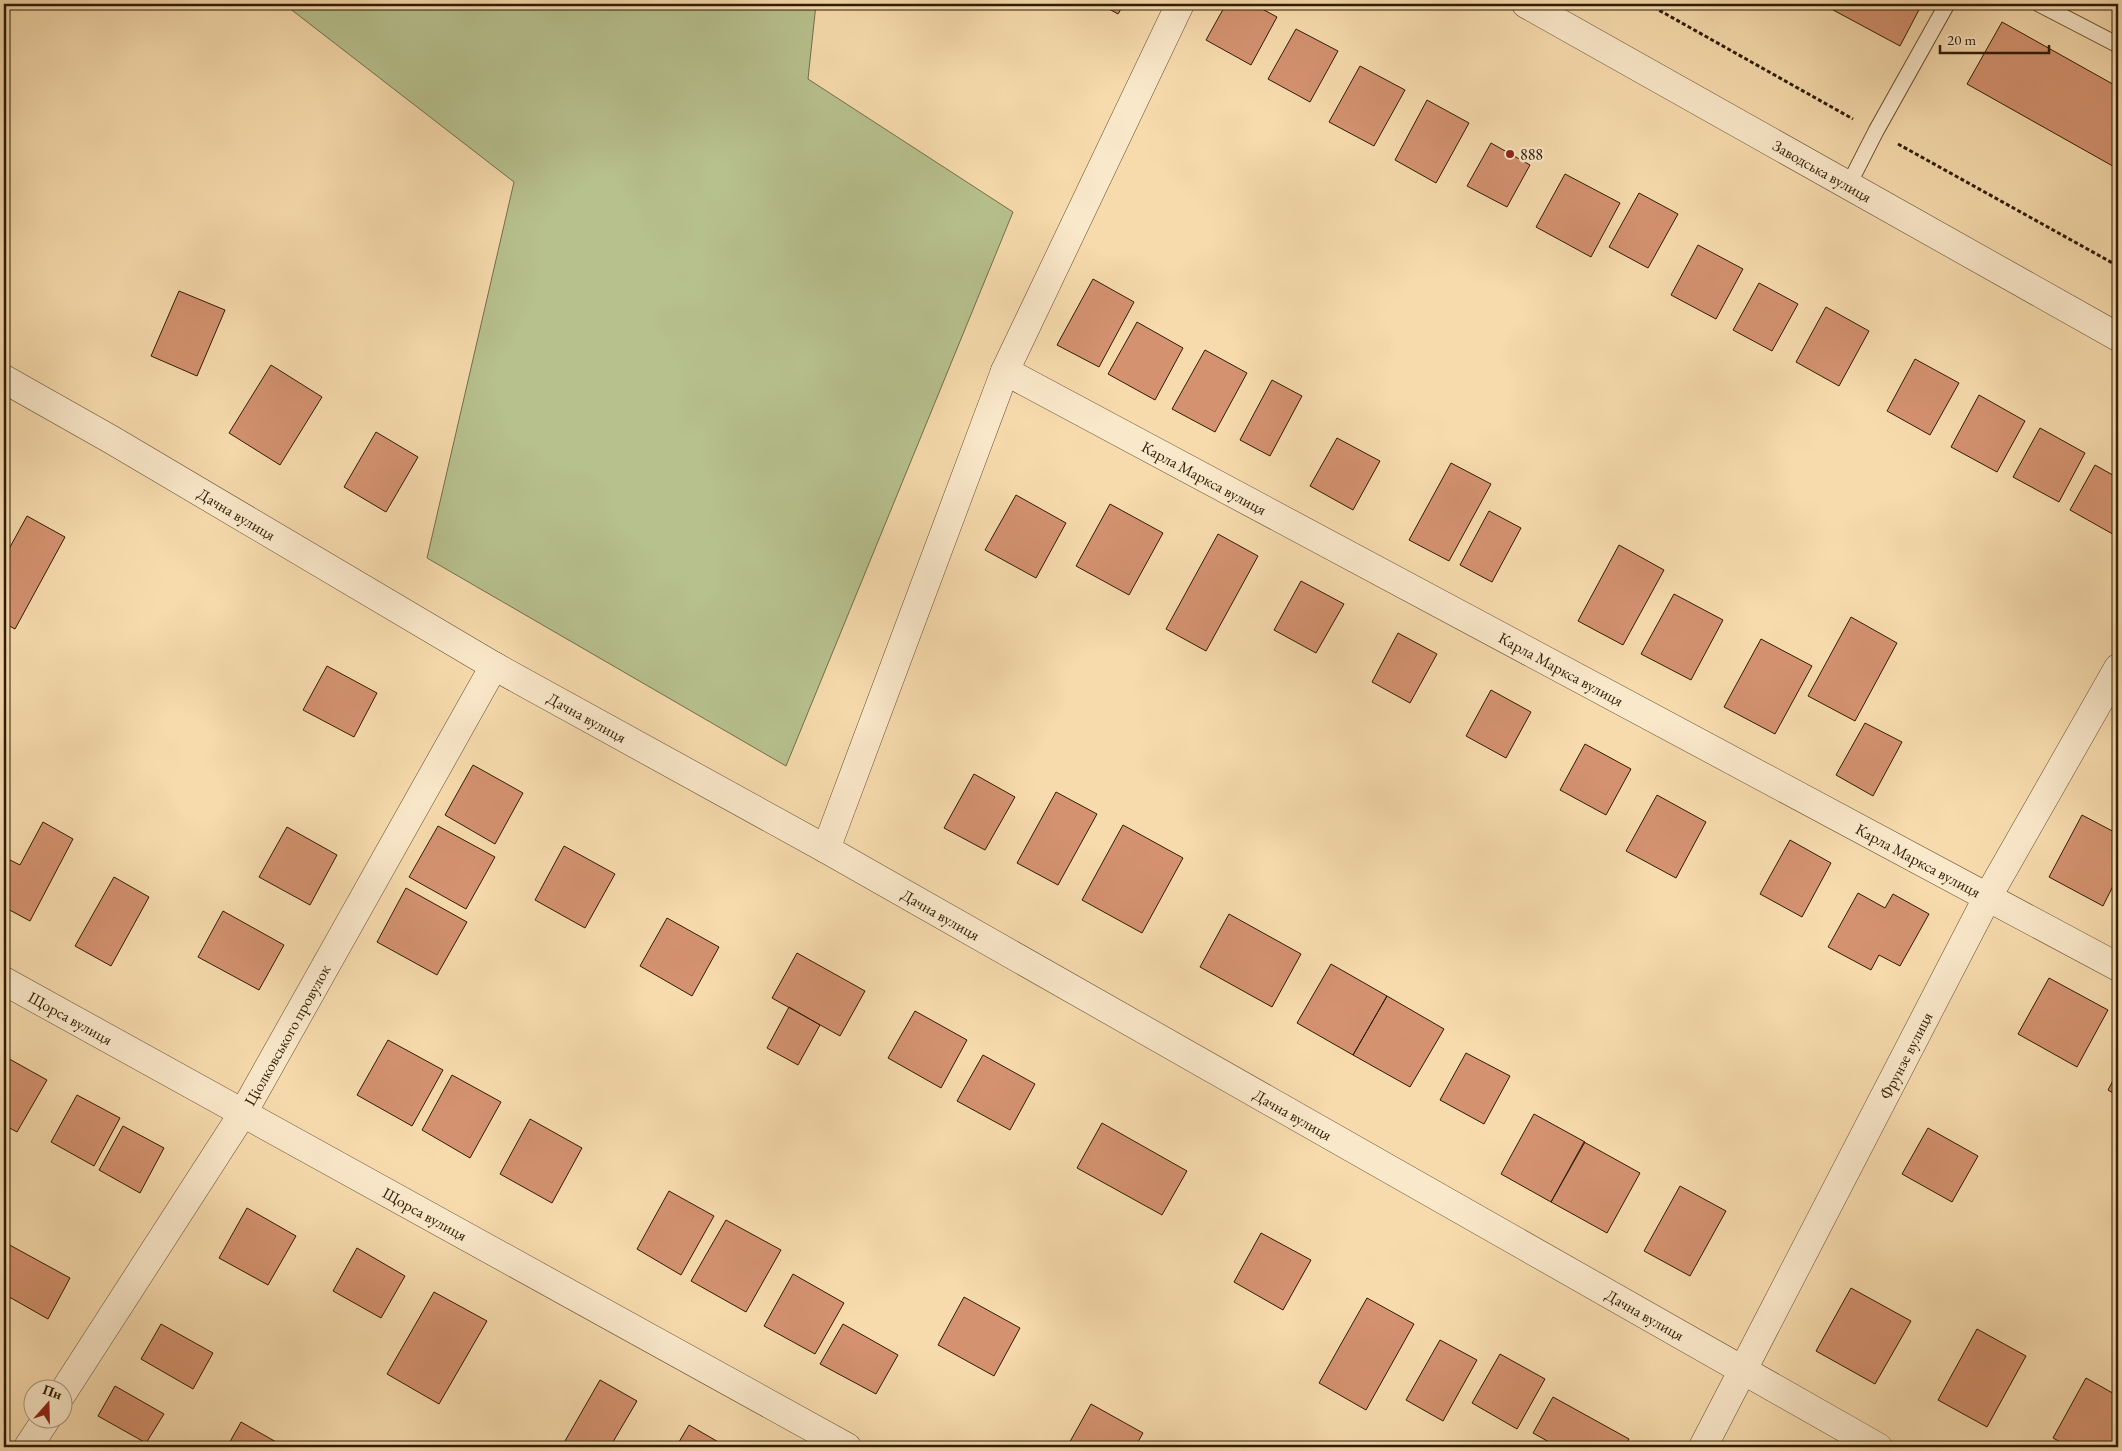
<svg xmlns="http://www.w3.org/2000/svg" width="2122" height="1451" viewBox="0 0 2122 1451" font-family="'EB Garamond',serif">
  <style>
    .green { fill: #b7c18e; stroke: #736e48 }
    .building { fill: #d49270; stroke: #2f1c02 }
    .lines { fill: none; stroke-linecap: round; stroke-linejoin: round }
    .service-casing { stroke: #614c2d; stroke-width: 17 }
    .minor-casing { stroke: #614c2d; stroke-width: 29 }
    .tertiary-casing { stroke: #614c2d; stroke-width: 29 }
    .path { stroke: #2f1c02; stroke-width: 3; stroke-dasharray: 4 2.5; stroke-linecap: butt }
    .service { stroke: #fae8ca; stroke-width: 15 }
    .minor { stroke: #fae8ca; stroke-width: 28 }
    .tertiary { stroke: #fae8ca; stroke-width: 28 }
    .poi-dot { fill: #8f2418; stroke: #fae8ca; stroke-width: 2 }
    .labels { text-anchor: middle; stroke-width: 5; stroke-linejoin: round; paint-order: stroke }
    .poi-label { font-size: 16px; fill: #2f1c02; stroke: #fae8ca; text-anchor: start }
    .street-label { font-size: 16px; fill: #2f1c02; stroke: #fae8ca }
  </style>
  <rect width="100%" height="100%" fill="#f7dbad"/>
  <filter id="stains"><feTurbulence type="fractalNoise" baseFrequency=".004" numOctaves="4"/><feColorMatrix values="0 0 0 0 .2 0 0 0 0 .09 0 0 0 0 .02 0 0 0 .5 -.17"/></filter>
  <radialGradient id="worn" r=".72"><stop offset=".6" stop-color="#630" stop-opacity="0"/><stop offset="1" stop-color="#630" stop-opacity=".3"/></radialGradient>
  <path class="green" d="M284,4H816L808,79L1013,212L786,766L427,558L514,182Z"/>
  <path class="building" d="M1100,4H1124L1118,14Z
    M1226,4H1253L1277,17L1251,65L1206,40Z
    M1822,4H1922L1900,46Z
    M2002,22L2118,87V169L1967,84Z
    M1296,29L1338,51L1310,102L1268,79Z
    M1360,66L1405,90L1374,146L1329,122Z
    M1427,100L1469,123L1436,183L1395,160Z
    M1491,143L1530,165L1507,207L1467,186Z
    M1565,174L1620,203L1591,257L1536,227Z
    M1639,193L1678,214L1648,268L1609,247Z
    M1698,245L1743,269L1716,319L1671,295Z
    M1093,279L1134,302L1099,367L1057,345Z
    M1759,283L1798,304L1772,351L1733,330Z
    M179,291L225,310L197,376L151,356Z
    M1826,307L1869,331L1839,386L1796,362Z
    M1137,322L1183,348L1155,400L1108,374Z
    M1205,350L1247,373L1215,432L1172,409Z
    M1915,359L1959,383L1930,435L1887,411Z
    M271,365L322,397L280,465L229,433Z
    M1272,380L1302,396L1270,456L1240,440Z
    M1979,395L2025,421L1997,472L1951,447Z
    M2040,428L2085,453L2059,502L2013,477Z
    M376,432L418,457L386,512L344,487Z
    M1337,438L1380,461L1353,510L1310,486Z
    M1451,463L1491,484L1449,561L1409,540Z
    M2095,465L2118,478V537L2070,510Z
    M1016,495L1066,523L1036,578L985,550Z
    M1110,504L1163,533L1129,595L1076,566Z
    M1489,511L1521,528L1492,582L1460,565Z
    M27,516L65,537L15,629L4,623V558Z
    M1218,534L1258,556L1206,651L1166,629Z
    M1619,545L1664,570L1623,645L1578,621Z
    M1301,581L1344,604L1316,653L1274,630Z
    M1674,594L1723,620L1691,680L1641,654Z
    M1851,617L1897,643L1855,721L1808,696Z
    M1398,633L1437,654L1410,703L1372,682Z
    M1761,639L1812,666L1775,734L1724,707Z
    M327,666L377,693L354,737L303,710Z
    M1491,690L1531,712L1506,758L1466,736Z
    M1865,723L1902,742L1873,796L1836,775Z
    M1585,744L1631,769L1606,815L1560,790Z
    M473,765L523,793L495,844L445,815Z
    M974,774L1015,797L985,850L944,828Z
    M1056,792L1097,814L1058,885L1017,863Z
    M1657,795L1706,822L1676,878L1626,851Z
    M2082,815L2118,834V876L2103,906L2049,877Z
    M43,822L73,839L30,921L4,907V857L20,865Z
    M1123,825L1183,858L1142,933L1082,900Z
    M438,826L495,857L466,909L409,877Z
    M287,827L337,855L310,905L259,877Z
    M1790,840L1831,863L1802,917L1760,894Z
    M564,846L615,874L585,928L535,900Z
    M114,877L149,897L111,966L75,946Z
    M406,888L467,922L437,975L377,942Z
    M1858,893L1885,908L1893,894L1929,914L1900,966L1879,955L1871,970L1828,947Z
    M223,911L284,945L259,990L198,957Z
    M1229,914L1301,954L1272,1007L1200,967Z
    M667,918L719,947L692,996L640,966Z
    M797,953L865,991L840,1036L772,998Z
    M1331,964L1387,996L1353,1055L1297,1023Z
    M2049,978L2108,1010L2077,1067L2018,1034Z
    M1387,996L1444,1029L1410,1087L1353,1055Z
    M789,1007L820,1025L798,1065L767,1048Z
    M915,1011L967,1040L941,1088L888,1058Z
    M388,1040L443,1070L412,1126L357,1095Z
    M1466,1053L1510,1076L1484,1124L1440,1100Z
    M983,1055L1035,1084L1010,1130L957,1101Z
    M4,1056L47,1080L17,1132L4,1125Z
    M2118,1071V1096L2108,1090Z
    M452,1075L501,1102L470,1158L422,1130Z
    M77,1095L120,1118L94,1166L51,1142Z
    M1534,1114L1585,1142L1551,1202L1501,1174Z
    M530,1119L582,1148L552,1203L500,1174Z
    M1102,1123L1187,1171L1162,1215L1077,1168Z
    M123,1126L164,1148L140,1193L99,1170Z
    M1928,1128L1978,1156L1952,1202L1902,1174Z
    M1584,1142L1640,1173L1607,1233L1551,1202Z
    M1680,1186L1726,1211L1690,1276L1644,1251Z
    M669,1191L714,1216L681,1275L637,1249Z
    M247,1208L296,1236L268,1285L219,1258Z
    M726,1220L781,1250L746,1312L691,1281Z
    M1261,1233L1311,1260L1283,1310L1234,1282Z
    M6,1243L70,1278L48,1319L4,1294V1247Z
    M357,1248L405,1276L381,1318L333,1291Z
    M793,1274L844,1303L815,1354L764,1326Z
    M1851,1288L1911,1321L1875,1384L1816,1351Z
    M434,1292L487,1321L439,1404L387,1374Z
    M964,1297L1020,1328L994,1376L938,1345Z
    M1367,1298L1414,1324L1366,1410L1319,1383Z
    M161,1324L213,1353L193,1389L141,1359Z
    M843,1324L898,1355L876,1394L820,1364Z
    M1977,1329L2026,1356L1987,1427L1938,1400Z
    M1440,1340L1477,1360L1443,1421L1406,1400Z
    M1500,1354L1545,1379L1517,1429L1472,1403Z
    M2086,1378L2118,1396V1440L2114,1447H2070L2053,1438Z
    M600,1380L637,1401L610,1447H575L565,1441Z
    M115,1386L164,1414L146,1443L98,1416Z
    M1553,1397L1629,1439L1625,1447H1558L1533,1433Z
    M1091,1404L1143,1433L1135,1447H1067Z
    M241,1422L285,1447H227Z
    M689,1425L727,1447H676Z"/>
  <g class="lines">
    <defs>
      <path id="service" d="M2039,4L2118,45
        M1848,186L1876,131L1947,4"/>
      <g id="minor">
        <path id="s1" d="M1526,4L2118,337"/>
        <path id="s2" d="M1005,371L2118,967"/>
        <path id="s3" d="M4,379L112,440L494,666L826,849L1878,1447"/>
        <path d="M826,849L1005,371L1180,4"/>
        <path id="s4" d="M4,981L847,1447"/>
        <path id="s5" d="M62,1394L243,1113L494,666"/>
        <path d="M28,1447L47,1418"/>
      </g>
      <g id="tertiary">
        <path id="s6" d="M1703,1447L1987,898L2118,668"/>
      </g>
    </defs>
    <use href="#service" class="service-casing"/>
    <use href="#minor" class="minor-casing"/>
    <use href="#tertiary" class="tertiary-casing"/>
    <path class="path" d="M1648,4L1853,119
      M1898,144L2118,266"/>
    <use href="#service" class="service"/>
    <use href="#minor" class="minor"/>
    <use href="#tertiary" class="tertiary"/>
  </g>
  <circle class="poi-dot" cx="1510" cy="154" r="5"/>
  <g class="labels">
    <g class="poi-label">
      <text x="1520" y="160">888</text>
    </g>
    <g class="street-label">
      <text dy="6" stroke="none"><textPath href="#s1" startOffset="340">Заводська вулиця</textPath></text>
      <text dy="6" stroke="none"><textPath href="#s2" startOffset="226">Карла Маркса вулиця</textPath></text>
      <text dy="6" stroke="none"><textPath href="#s3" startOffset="269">Дачна вулиця</textPath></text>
      <text dy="6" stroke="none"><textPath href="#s2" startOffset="631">Карла Маркса вулиця</textPath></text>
      <text dy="6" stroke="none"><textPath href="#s3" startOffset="674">Дачна вулиця</textPath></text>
      <text dy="6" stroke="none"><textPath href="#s2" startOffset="1036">Карла Маркса вулиця</textPath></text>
      <text dy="6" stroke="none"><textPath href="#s3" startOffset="1079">Дачна вулиця</textPath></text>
      <text dy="6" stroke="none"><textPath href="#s4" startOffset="76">Щорса вулиця</textPath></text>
      <text dy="6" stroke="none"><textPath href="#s5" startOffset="424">Ціолковського провулок</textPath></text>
      <text dy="6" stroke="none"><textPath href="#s6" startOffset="441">Фрунзе вулиця</textPath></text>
      <text dy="6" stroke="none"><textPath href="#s3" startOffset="1484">Дачна вулиця</textPath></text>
      <text dy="6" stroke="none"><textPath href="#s4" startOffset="481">Щорса вулиця</textPath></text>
      <text dy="6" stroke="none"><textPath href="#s3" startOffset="1889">Дачна вулиця</textPath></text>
    </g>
  </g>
  <rect width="2122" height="1451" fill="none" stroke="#f7dbad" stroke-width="20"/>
  <rect x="5" y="5" width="2112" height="1441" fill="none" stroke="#2f1c02" stroke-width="2.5"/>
  <rect x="10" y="10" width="2102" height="1431" fill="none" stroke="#2f1c02"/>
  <g transform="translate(48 1404) rotate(20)"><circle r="24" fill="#fae8ca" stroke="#a9967a"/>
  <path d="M0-4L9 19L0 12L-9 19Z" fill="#8f2418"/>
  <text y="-8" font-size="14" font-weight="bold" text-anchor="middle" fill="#2f1c02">Пн</text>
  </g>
  <path d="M1940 45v8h109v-8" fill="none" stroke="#2f1c02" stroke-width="2.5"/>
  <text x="1947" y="45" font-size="15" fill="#2f1c02" stroke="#fae8ca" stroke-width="4" paint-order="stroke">20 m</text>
  <rect width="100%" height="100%" filter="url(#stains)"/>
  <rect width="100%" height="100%" fill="url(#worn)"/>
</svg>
